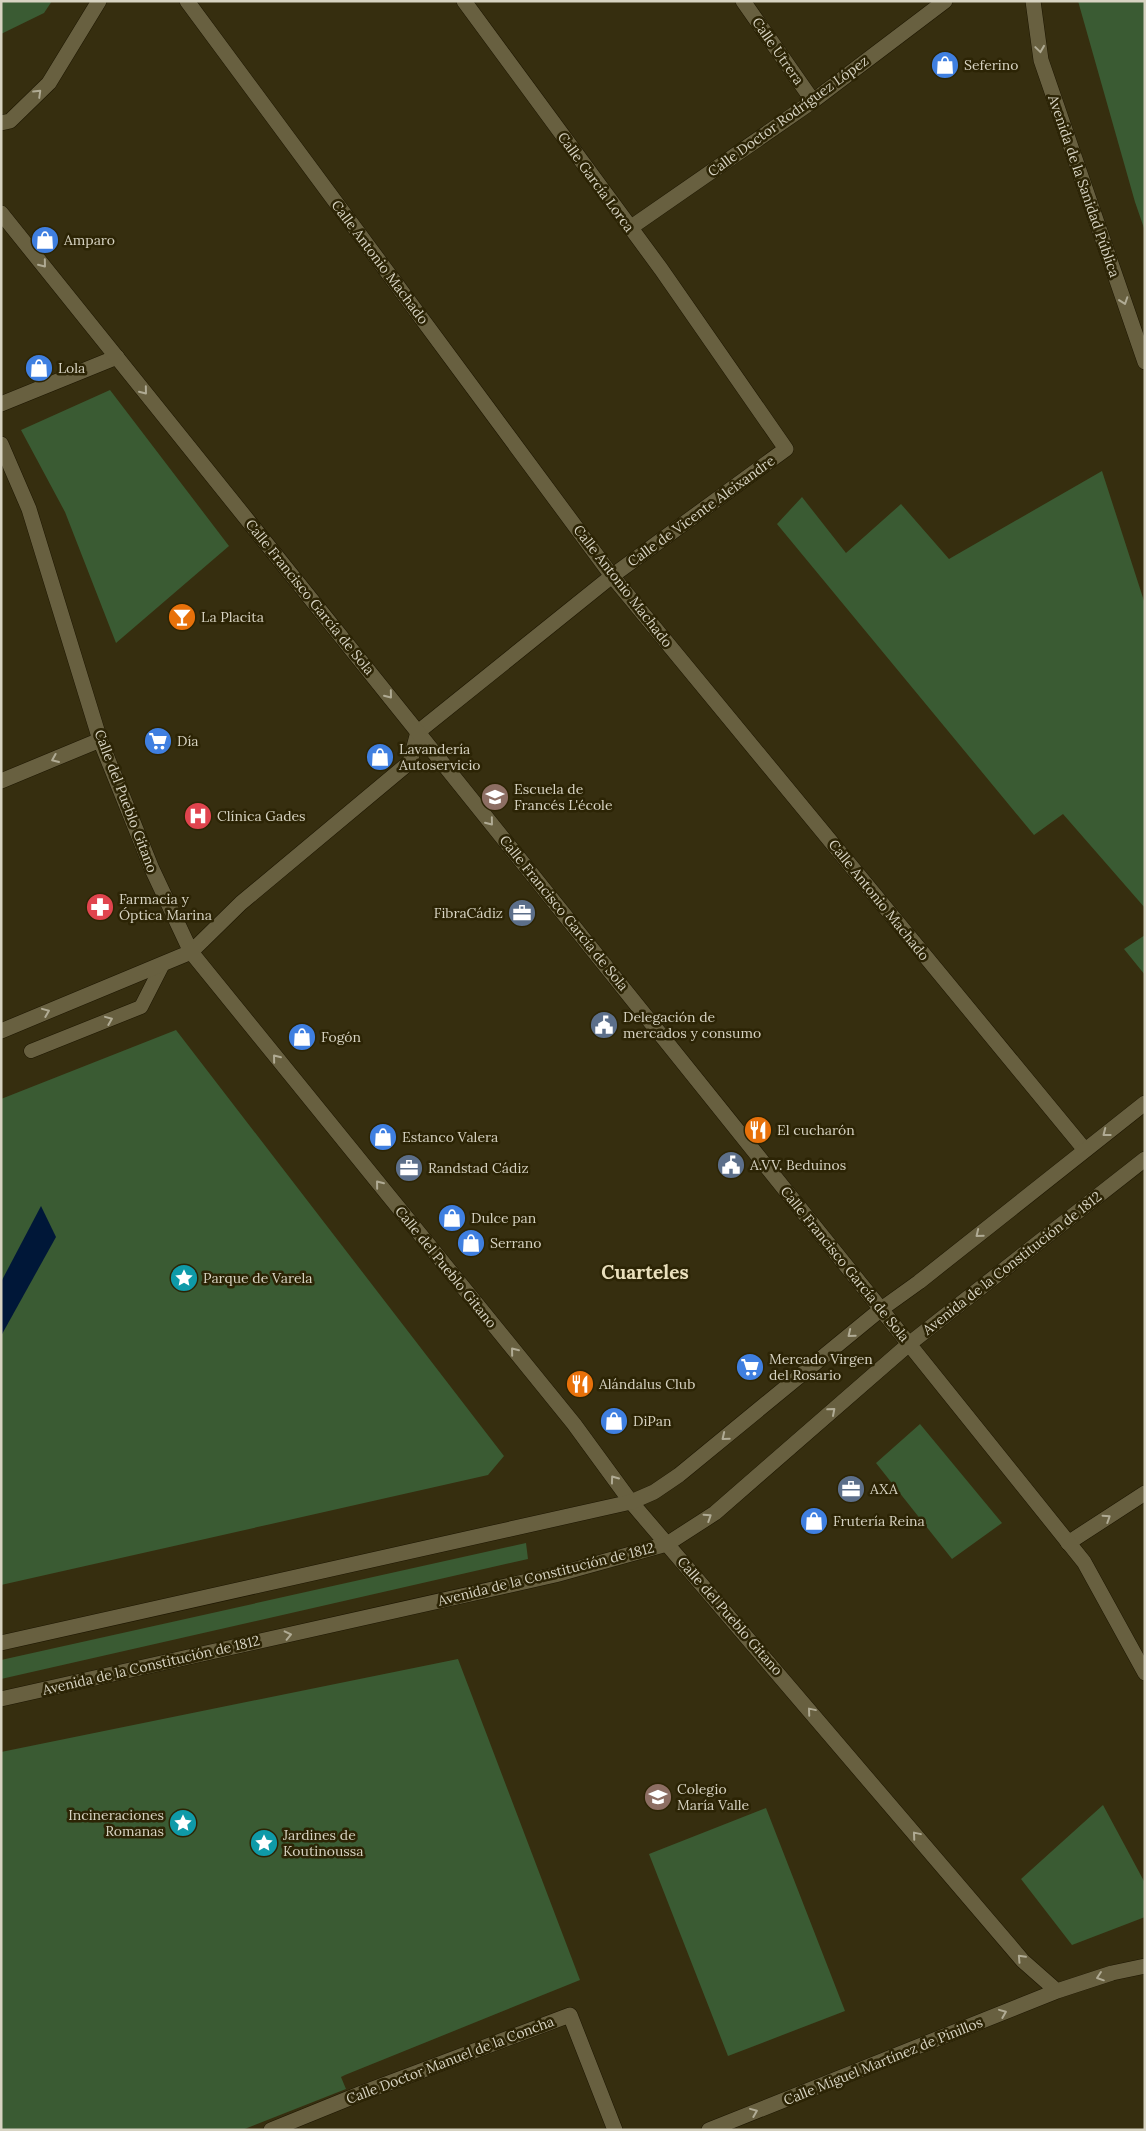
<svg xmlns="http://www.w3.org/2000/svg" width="1146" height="2131" viewBox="0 0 1146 2131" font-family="Lora,serif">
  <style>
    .green { fill: #3a5b33 }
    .water { fill: #001738 }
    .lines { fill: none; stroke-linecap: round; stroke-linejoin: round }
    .service-casing { stroke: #1d1600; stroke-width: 15 }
    .pedestrian-casing { stroke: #1d1600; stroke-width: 16 }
    .minor-casing { stroke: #1d1600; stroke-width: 16 }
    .tertiary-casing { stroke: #1d1600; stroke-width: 16 }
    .secondary-casing { stroke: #1d1600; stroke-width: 16 }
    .service { stroke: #686040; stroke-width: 14 }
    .pedestrian { stroke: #686040; stroke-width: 15 }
    .minor { stroke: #686040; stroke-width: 15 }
    .tertiary { stroke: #686040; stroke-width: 15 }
    .secondary { stroke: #686040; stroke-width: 15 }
    .oneway { stroke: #b0ab94 }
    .labels { text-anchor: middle; stroke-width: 5; stroke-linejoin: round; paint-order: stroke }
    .street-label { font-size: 14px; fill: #d7d3c2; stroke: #2c2405 }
    .poi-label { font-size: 14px; fill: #d7d3c2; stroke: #2c2405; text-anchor: start }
    .district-label { font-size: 19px; font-weight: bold; fill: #eae0bd; stroke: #2c2405 }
  </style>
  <rect width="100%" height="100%" fill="#362e0f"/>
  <path class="green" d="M1,1H52L44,13L1,34Z
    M1078,1H1145V231L1135,202Z
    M110,390L229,546L116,643L65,512L21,430Z
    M1102,471L1145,604V908L1063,814L1034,835L777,524L802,497L846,553L901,504L949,559Z
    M1145,935V975L1124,949Z
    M176,1030L504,1456L488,1475L1,1585V1099Z
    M920,1424L1002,1523L952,1559L876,1463Z
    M526,1543L528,1559L1,1679V1660Z
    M458,1659L580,1980L345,2075L341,2077L346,2089L242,2130H1V1752Z
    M1103,1805L1145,1883V1917L1072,1945L1021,1879Z
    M766,1808L845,2011L728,2056L649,1854Z"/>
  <path class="water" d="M41,1206L56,1237L1,1336V1282Z"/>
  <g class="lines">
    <defs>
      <path id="service" d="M31,1051L141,1007L163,964"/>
      <path id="pedestrian" d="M271,2130L362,2093L570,2015L615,2130"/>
      <path id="minor" d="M187,1L612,576L1085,1150
        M743,1L813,101
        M1,123L10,121L49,83L99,1
        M630,228L813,101L945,1
        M1,404L117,357
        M1,444L29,509L100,740L152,869L191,952L574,1424L631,1502L1023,1961L1057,1991
        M1,781L100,740
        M1,1031L191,952L241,903L410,762L418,732L612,576L786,449L661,269L464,1
        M1068,1543L1145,1493
        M709,2130L1057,1991L1112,1973L1145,1966"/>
      <path id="tertiary" d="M1,213L1084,1562L1145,1673
        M1,1643L631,1502L654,1492L679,1475L880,1310L919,1282L1145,1103
        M1,1699L555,1575L667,1544L715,1513L909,1344L1145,1159"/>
      <path id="secondary" d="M1033,1L1041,60L1145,362"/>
    </defs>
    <use href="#service" class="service-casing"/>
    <use href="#pedestrian" class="pedestrian-casing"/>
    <use href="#minor" class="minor-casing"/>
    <use href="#tertiary" class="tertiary-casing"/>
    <use href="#secondary" class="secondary-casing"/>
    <use href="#service" class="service"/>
    <use href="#pedestrian" class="pedestrian"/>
    <use href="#minor" class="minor"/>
    <use href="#tertiary" class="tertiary"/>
    <use href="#secondary" class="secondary"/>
  </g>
  <defs><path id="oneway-chevron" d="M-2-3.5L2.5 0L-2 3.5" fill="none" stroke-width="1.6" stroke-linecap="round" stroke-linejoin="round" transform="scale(1.25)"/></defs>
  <g class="oneway">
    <use href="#oneway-chevron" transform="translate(1040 49) rotate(82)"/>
    <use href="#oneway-chevron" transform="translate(38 93) rotate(-44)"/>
    <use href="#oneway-chevron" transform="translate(43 264) rotate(51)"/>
    <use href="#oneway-chevron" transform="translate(1124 301) rotate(71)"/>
    <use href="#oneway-chevron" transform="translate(144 391) rotate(51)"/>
    <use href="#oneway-chevron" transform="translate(389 695) rotate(51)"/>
    <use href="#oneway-chevron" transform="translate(55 759) rotate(157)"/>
    <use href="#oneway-chevron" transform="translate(490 822) rotate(51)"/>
    <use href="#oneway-chevron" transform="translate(46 1012) rotate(-22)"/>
    <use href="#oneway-chevron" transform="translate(109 1020) rotate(-22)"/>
    <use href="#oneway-chevron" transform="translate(276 1058) rotate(-129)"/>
    <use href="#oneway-chevron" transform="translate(1106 1133) rotate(142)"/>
    <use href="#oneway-chevron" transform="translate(379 1184) rotate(-129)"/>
    <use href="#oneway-chevron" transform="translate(979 1234) rotate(141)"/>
    <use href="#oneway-chevron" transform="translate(851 1334) rotate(141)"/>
    <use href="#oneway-chevron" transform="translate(514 1351) rotate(-129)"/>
    <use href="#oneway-chevron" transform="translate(832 1411) rotate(-41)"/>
    <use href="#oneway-chevron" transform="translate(725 1437) rotate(141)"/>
    <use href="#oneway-chevron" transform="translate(614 1479) rotate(-126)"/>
    <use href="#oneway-chevron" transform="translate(708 1517) rotate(-33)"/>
    <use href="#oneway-chevron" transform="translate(1107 1518) rotate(-33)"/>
    <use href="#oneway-chevron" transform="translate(288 1635) rotate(-13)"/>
    <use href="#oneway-chevron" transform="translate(811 1711) rotate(-130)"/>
    <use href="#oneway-chevron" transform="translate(916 1835) rotate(-130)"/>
    <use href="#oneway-chevron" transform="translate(1021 1958) rotate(-133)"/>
    <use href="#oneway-chevron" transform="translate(1100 1977) rotate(161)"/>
    <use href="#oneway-chevron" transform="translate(1003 2013) rotate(-22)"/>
    <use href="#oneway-chevron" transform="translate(754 2112) rotate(-22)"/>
  </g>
  <defs>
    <symbol id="shop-disc" viewBox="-11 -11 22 22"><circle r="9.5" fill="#3f7fe0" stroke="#2c2405"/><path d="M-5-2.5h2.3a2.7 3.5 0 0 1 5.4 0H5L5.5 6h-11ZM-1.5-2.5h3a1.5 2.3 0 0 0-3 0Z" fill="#fff"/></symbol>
    <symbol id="bar-disc" viewBox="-11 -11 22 22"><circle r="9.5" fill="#e8710a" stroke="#2c2405"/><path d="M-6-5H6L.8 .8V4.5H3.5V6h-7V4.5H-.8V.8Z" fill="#fff"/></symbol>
    <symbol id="supermarket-disc" viewBox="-11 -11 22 22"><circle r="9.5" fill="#3f7fe0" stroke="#2c2405"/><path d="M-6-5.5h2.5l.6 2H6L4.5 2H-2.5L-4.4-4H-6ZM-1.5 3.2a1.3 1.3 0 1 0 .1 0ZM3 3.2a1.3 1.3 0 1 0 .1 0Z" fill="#fff"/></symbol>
    <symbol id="school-disc" viewBox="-11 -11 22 22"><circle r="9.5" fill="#8d6e63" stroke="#2c2405"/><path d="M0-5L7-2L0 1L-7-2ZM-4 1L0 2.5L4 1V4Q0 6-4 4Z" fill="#fff"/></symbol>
    <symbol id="hospital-disc" viewBox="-11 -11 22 22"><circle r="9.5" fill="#e0444e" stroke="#2c2405"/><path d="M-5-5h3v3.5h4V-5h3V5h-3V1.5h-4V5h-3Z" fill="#fff"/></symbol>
    <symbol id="pharmacy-disc" viewBox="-11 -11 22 22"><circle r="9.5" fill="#e0444e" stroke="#2c2405"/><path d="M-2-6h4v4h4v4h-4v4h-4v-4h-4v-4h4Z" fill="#fff"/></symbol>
    <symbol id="office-disc" viewBox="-11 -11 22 22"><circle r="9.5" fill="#5c6f8a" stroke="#2c2405"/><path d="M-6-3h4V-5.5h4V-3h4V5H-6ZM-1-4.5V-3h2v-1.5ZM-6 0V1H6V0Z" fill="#fff"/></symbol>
    <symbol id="civic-disc" viewBox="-11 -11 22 22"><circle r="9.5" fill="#5c6f8a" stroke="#2c2405"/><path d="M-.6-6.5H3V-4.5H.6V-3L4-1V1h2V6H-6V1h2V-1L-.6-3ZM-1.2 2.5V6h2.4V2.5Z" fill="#fff"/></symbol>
    <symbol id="restaurant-disc" viewBox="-11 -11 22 22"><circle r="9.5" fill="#e8710a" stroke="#2c2405"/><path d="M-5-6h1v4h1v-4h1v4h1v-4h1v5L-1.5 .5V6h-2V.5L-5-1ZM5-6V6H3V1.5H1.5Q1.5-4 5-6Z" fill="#fff"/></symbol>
    <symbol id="sight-disc" viewBox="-11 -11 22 22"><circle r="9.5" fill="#0f9aa8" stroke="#2c2405"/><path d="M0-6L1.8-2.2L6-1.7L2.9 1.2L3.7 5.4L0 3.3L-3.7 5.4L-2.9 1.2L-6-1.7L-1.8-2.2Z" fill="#fff"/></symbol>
  </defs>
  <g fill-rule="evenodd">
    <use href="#shop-disc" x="929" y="49" width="32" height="32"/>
    <use href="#shop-disc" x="29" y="224" width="32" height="32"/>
    <use href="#shop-disc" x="23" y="352" width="32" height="32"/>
    <use href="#bar-disc" x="166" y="601" width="32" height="32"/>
    <use href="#supermarket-disc" x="142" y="725" width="32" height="32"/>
    <use href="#shop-disc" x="364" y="741" width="32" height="32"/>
    <use href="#school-disc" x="479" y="781" width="32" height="32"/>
    <use href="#hospital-disc" x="182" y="800" width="32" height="32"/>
    <use href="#pharmacy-disc" x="84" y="891" width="32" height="32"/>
    <use href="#office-disc" x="506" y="897" width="32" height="32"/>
    <use href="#civic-disc" x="588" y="1009" width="32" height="32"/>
    <use href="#shop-disc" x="286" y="1021" width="32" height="32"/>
    <use href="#restaurant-disc" x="742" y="1114" width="32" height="32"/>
    <use href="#shop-disc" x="367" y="1121" width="32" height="32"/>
    <use href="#civic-disc" x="715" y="1149" width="32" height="32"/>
    <use href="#office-disc" x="393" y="1152" width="32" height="32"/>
    <use href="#shop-disc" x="436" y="1202" width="32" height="32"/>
    <use href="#shop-disc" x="455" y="1227" width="32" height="32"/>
    <use href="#sight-disc" x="168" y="1262" width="32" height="32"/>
    <use href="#supermarket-disc" x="734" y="1351" width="32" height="32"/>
    <use href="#restaurant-disc" x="564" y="1368" width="32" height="32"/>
    <use href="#shop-disc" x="598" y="1405" width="32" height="32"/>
    <use href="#office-disc" x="835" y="1473" width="32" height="32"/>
    <use href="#shop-disc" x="798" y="1505" width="32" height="32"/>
    <use href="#school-disc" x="642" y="1781" width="32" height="32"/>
    <use href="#sight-disc" x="167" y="1807" width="32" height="32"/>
    <use href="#sight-disc" x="248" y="1827" width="32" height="32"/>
  </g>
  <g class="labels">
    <g class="street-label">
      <text transform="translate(778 51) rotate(55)" y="5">Calle Utrera</text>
      <text transform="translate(788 116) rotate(-36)" y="5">Calle Doctor Rodríguez López</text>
      <text transform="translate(596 182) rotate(54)" y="5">Calle García Lorca</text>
      <text transform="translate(1084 186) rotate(71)" y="5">Avenida de la Sanidad Pública</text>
      <text transform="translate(380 262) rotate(53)" y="5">Calle Antonio Machado</text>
      <text transform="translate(701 511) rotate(-36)" y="5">Calle de Vicente Aleixandre</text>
      <text transform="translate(623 586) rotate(52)" y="5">Calle Antonio Machado</text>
      <text transform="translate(310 597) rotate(51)" y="5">Calle Francisco García de Sola</text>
      <text transform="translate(126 801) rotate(69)" y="5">Calle del Pueblo Gitano</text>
      <text transform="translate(879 900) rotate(51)" y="5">Calle Antonio Machado</text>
      <text transform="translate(564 913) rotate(51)" y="5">Calle Francisco García de Sola</text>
      <text transform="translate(1012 1263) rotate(-38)" y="5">Avenida de la Constitución de 1812</text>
      <text transform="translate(845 1264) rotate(51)" y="5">Calle Francisco García de Sola</text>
      <text transform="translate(446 1267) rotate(51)" y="5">Calle del Pueblo Gitano</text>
      <text transform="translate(546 1574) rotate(-14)" y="5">Avenida de la Constitución de 1812</text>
      <text transform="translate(730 1616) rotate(49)" y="5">Calle del Pueblo Gitano</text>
      <text transform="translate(151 1665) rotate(-13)" y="5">Avenida de la Constitución de 1812</text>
      <text transform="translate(450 2060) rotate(-21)" y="5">Calle Doctor Manuel de la Concha</text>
      <text transform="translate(883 2061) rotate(-22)" y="5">Calle Miguel Martínez de Pinillos</text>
    </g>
    <g class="poi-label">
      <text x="964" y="70">Seferino</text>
      <text x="64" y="245">Amparo</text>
      <text x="58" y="373">Lola</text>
      <text x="201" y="622">La Placita</text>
      <text x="177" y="746">Día</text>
      <text x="399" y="754">Lavandería<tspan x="399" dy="16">Autoservicio</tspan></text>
      <text x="514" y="794">Escuela de<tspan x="514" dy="16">Francés L'école</tspan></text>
      <text x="217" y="821">Clínica Gades</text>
      <text x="119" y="904">Farmacia y<tspan x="119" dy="16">Óptica Marina</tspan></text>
      <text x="503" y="918" text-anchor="end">FibraCádiz</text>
      <text x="623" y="1022">Delegación de<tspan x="623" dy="16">mercados y consumo</tspan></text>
      <text x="321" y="1042">Fogón</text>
      <text x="777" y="1135">El cucharón</text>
      <text x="402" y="1142">Estanco Valera</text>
      <text x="750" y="1170">A.VV. Beduinos</text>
      <text x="428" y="1173">Randstad Cádiz</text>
      <text x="471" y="1223">Dulce pan</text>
      <text x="490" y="1248">Serrano</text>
      <text x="203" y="1283">Parque de Varela</text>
      <text x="769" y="1364">Mercado Virgen<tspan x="769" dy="16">del Rosario</tspan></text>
      <text x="599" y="1389">Alándalus Club</text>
      <text x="633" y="1426">DiPan</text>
      <text x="870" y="1494">AXA</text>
      <text x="833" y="1526">Frutería Reina</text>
      <text x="677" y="1794">Colegio<tspan x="677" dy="16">María Valle</tspan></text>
      <text x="164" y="1820" text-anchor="end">Incineraciones<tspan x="164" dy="16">Romanas</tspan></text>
      <text x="283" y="1840">Jardines de<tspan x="283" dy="16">Koutinoussa</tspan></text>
    </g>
    <g class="district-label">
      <text x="645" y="1279">Cuarteles</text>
    </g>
  </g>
  <rect width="1146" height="2131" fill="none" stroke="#d7d3c2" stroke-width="5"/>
</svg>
